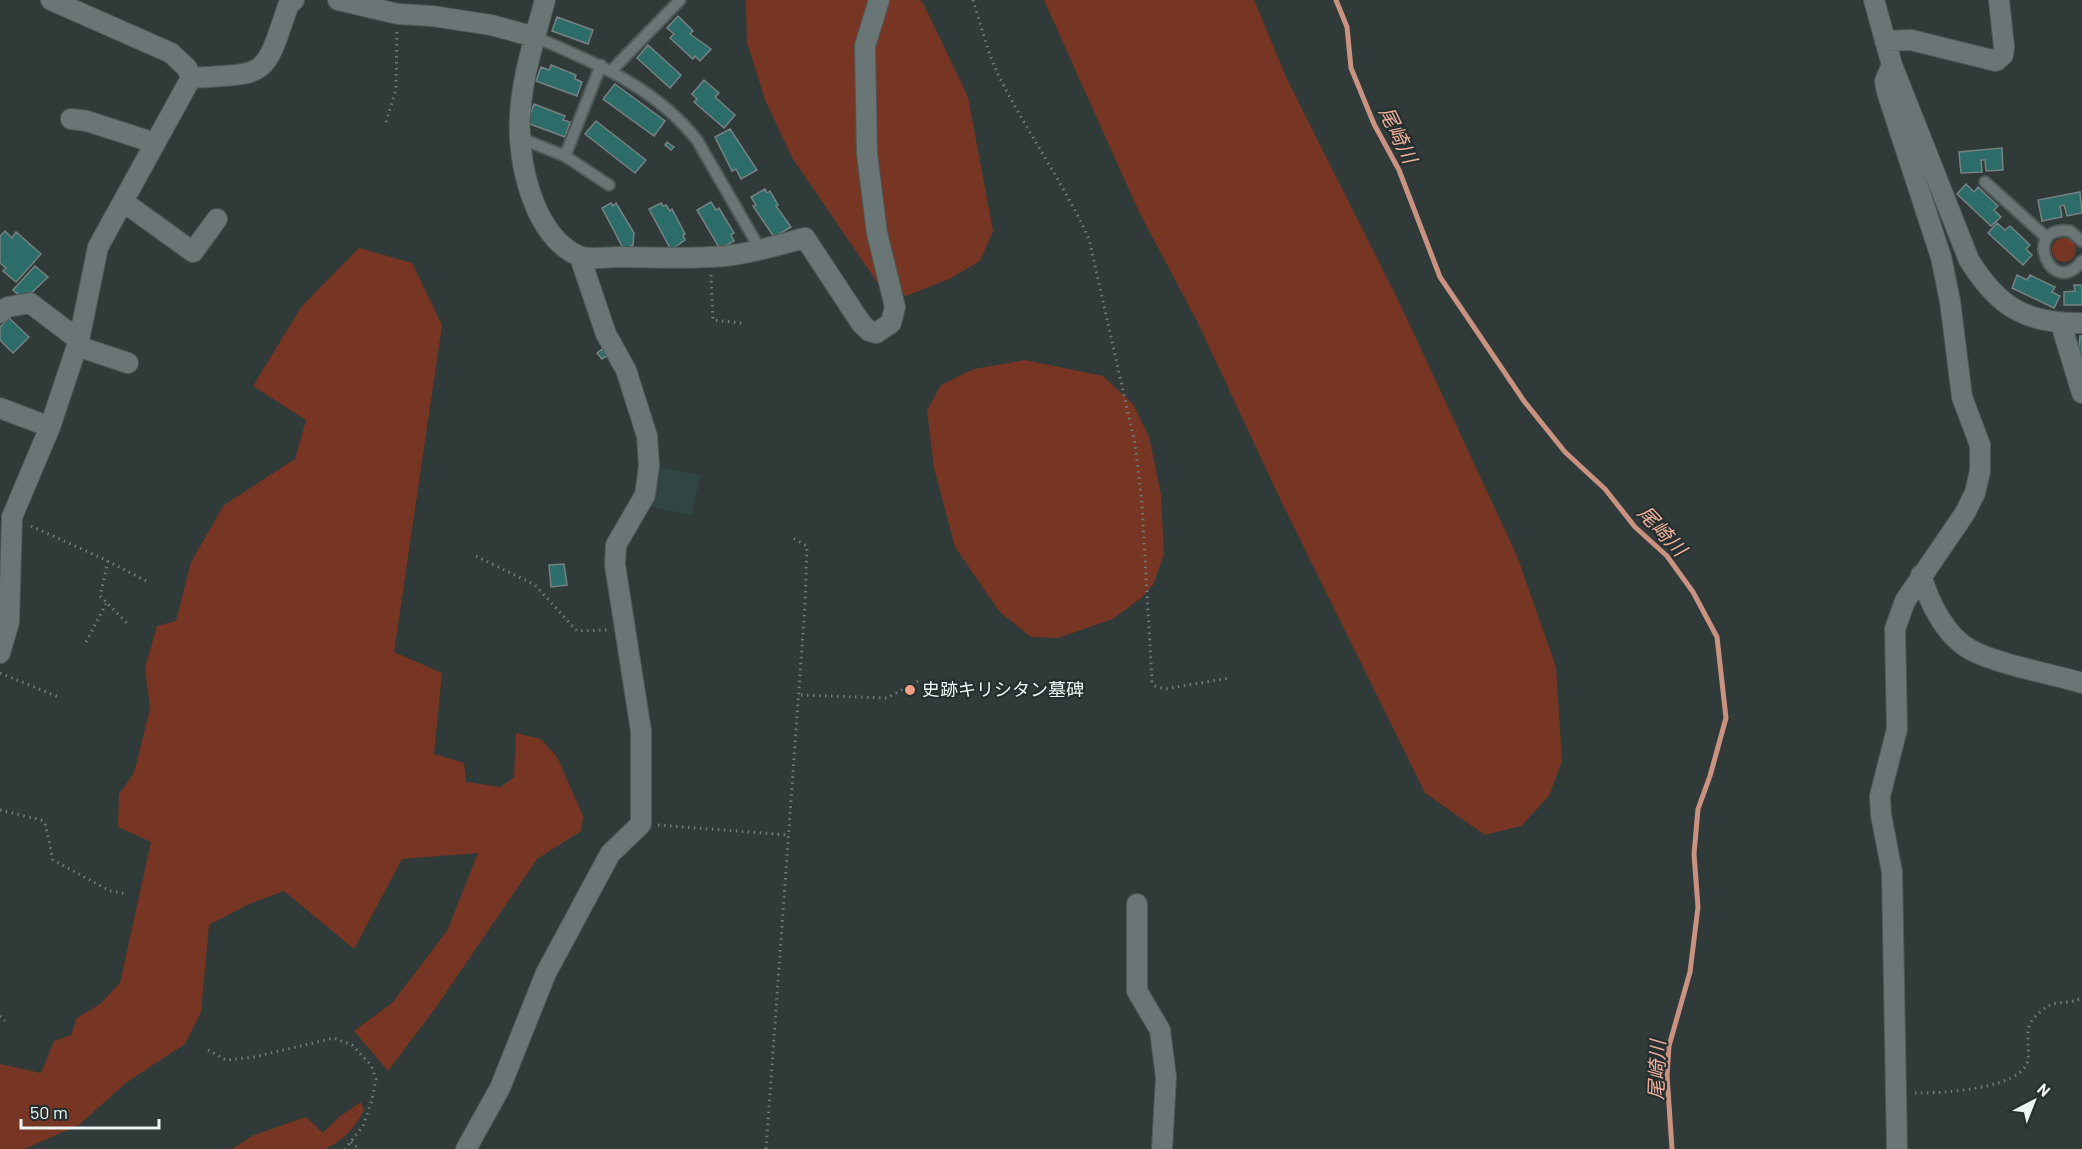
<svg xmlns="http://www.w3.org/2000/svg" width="2082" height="1149" viewBox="0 0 2082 1149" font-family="Barlow,'Noto Sans JP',sans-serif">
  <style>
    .built { fill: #314543 }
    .green { fill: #773623 }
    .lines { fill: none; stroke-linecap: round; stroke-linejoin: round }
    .stream { stroke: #c99281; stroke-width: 5 }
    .building { fill: #2c6d69; stroke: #768281; stroke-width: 1.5 }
    .lane-casing { stroke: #4f5857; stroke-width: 14 }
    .street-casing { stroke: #4f5857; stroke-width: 22 }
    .path { stroke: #727b7b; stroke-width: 3; stroke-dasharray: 1.5 4.5; stroke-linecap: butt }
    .lane { stroke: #6a7675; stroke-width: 10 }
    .street { stroke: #6a7675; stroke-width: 20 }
    .poi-dot { fill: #f39f86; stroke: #252f2f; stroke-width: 2 }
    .labels { text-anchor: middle; stroke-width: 4.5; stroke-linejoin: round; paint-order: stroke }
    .poi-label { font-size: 18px; fill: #edf4f4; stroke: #252f2f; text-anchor: start }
    .water-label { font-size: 20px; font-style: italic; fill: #f2af9b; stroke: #252f2f }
  </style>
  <rect width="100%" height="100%" fill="#2f3a39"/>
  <path class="built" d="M659,467L700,475L692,515L651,507Z"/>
  <path class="green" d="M746,0H920L923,3L968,97L993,231L980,261L949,279L906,296L877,282L793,159L765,100L747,42Z
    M1044,0H1254L1286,77L1400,304L1517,556L1556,667L1562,761L1549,796L1521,826L1485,835L1425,793L1282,503L1197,321L1139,212Z
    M2052 250a12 12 0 1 1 24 0a12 12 0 1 1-24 0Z
    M359,248L412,263L442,325L394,652L442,673L434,754L464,763L466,782L501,787L514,777L516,733L541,739L557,757L583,816L581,831L537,859L434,1010L388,1071L354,1031L392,1003L447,931L478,853L402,859L354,949L284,891L247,905L209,925L201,1012L185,1044L127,1082L79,1125L24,1149H0V1064L41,1073L54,1041L71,1035L77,1018L100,1004L120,983L151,842L118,827L119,794L134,773L150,709L145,668L157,626L176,621L191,562L224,505L295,459L306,420L253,386L302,306Z
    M1025,360L1103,376L1133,404L1149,437L1161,495L1164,554L1153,585L1141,598L1113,619L1058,638L1031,637L999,611L955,547L934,468L927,410L941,385L974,369Z
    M361,1102L364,1110C354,1129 344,1140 325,1149H232L254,1135L306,1117L323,1133L339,1117Z"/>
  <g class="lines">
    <path class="stream" d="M1336,0L1347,27L1351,68L1374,124L1399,170L1440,277L1524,401L1565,452L1605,489L1635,527L1667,556L1693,592L1717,637L1726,718L1710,776L1698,809L1694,854L1698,907L1690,972L1669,1046L1667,1075L1672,1149"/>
  </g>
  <path class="building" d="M678,16L693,31L690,34L711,49L700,61L695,56L693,59L670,38L674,34L667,28Z
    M557,17L593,30L588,44L552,31Z
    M648,45L681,75L670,88L637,58Z
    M551,65L576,75L575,79L582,82L577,96L536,81L541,67L549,70Z
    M704,80L719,93L715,97L735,115L724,128L694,102L697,99L692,94Z
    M615,84L665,121L654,136L603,99Z
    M534,104L565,116L563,120L570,122L565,137L527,123Z
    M596,121L646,160L635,173L585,134Z
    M730,129L757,170L741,179L736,169L732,171L715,137Z
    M667,142L674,147L671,150L665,145Z
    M2002,148L2003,170L1986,171L1985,160H1981L1982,172L1961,173L1959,152Z
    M1966,184L1974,192L1978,187L1998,206L1994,210L2001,217L1991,226L1957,194Z
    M765,189L767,193L770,191L778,205L776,206L791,227L774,237L753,206L756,205L751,197Z
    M2080,192L2082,213L2067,216L2064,205L2060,206L2062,217L2042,221L2038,200Z
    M711,202L716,210L719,208L734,233L731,235L734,241L720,249L697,210Z
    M611,203L613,206L616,203L634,233L633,245L624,250L602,208Z
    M661,203L663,206L666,205L670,211L672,209L685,234L683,235L685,240L671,250L649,209Z
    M1997,223L2005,230L2010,226L2030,245L2026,249L2032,255L2023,265L1988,233Z
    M5,231L12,238L16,232L41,254L16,282L3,271L6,268L0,263V236Z
    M35,266L48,277L24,300L13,290Z
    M2017,275L2027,280L2030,275L2055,287L2052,292L2060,296L2054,308L2012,288Z
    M2074,285H2082V305H2064V292L2075,291Z
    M9,318L29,337L13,353L0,340V327Z
    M2080,336H2082V358L2078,357Z
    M602,349L607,356L602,359L597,353Z
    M564,564L567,585L551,587L549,565Z"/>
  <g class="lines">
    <defs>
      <path id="lane" d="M535,37C596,63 655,87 697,140L760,249
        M612,70L680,0
        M520,138L565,156L609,185
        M565,156L601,65
        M1985,182L2047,238
        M2082,241L2070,231C2020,224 2052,301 2082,261"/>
      <path id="street" d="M338,0L398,14L432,16L491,25L535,37
        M545,0C535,38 522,76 520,116C517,160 533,236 579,256C589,260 609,257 620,257C650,257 681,259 711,257C743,256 774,246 805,238L861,323L869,331L876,333L891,323L895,307L877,233L867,154L865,46L879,0
        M1874,0L1892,65L1969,260C1998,307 2026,324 2082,323
        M1885,41L1911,40L1996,61L2003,55L2004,47L1999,0
        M1892,65L1885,81L1887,92L1941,257L1950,301L1962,397L1980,445V471L1975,493L1965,513L1905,601L1895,629L1897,729L1880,796L1881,815L1892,872L1897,1149
        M191,78C268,73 263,80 288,6L294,0
        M71,119L87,121L155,143
        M125,203L193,252L217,219
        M0,313L8,307L30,303L79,340
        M2061,324L2082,393
        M77,346L128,363
        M0,408L50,427L79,340L98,247L191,78L187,68L171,53L51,0
        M1921,575C1929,602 1945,636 1971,650C1997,664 2052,674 2082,683
        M0,653L9,622L12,517L50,427
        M1137,904V991L1160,1030L1166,1077L1162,1149
        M466,1149L500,1088L546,973L610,854L641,824V731L615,565L616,545L645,495L649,466L647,436L626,370L606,334L580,257"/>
    </defs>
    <use href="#lane" class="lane-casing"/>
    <use href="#street" class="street-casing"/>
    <path class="path" d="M973,0C982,29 989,59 1004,86C1031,138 1065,186 1089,239L1135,444L1142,504L1152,682L1155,686L1164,689L1230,678
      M386,122L396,89L397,32
      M711,275L713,320L742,323
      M31,526L108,561L148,582
      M476,556L535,585L577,631L608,630
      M108,561L100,596L128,624
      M86,642L106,604
      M0,673L61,698
      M801,695L887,698L918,681
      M0,810L41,820L45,823L53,860L110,891L127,894
      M658,825L788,835
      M0,1016L5,1021
      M208,1050L226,1060L254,1057L334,1038L352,1045L371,1065L376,1079L372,1100L363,1126L345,1149
      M1915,1093C1939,1093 2024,1090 2028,1059C2030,1047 2024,1029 2033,1019C2056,994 2060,1008 2082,998
      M351,1142L359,1149
      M766,1149L805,605L807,546L793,538"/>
    <use href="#lane" class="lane"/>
    <use href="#street" class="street"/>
  </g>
  <circle class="poi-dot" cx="910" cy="690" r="6"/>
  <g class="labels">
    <g class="poi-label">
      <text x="922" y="696">史跡キリシタン墓碑</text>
    </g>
    <g class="water-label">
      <text transform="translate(1398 135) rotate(64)" y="7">尾崎川</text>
      <text transform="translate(1662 531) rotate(47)" y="7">尾崎川</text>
      <text transform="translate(1657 1070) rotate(-88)" y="7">尾崎川</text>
    </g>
  </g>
  <g transform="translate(2034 1101) rotate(42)" stroke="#252f2f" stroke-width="4.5" paint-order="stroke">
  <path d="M0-4.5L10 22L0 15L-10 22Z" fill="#edf4f4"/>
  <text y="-9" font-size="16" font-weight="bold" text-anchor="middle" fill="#edf4f4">N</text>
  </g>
  <path d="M21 1119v9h138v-9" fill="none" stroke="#edf4f4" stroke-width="3"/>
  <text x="30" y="1119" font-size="18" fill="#edf4f4" stroke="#252f2f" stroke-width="4.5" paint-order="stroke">50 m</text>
</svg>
